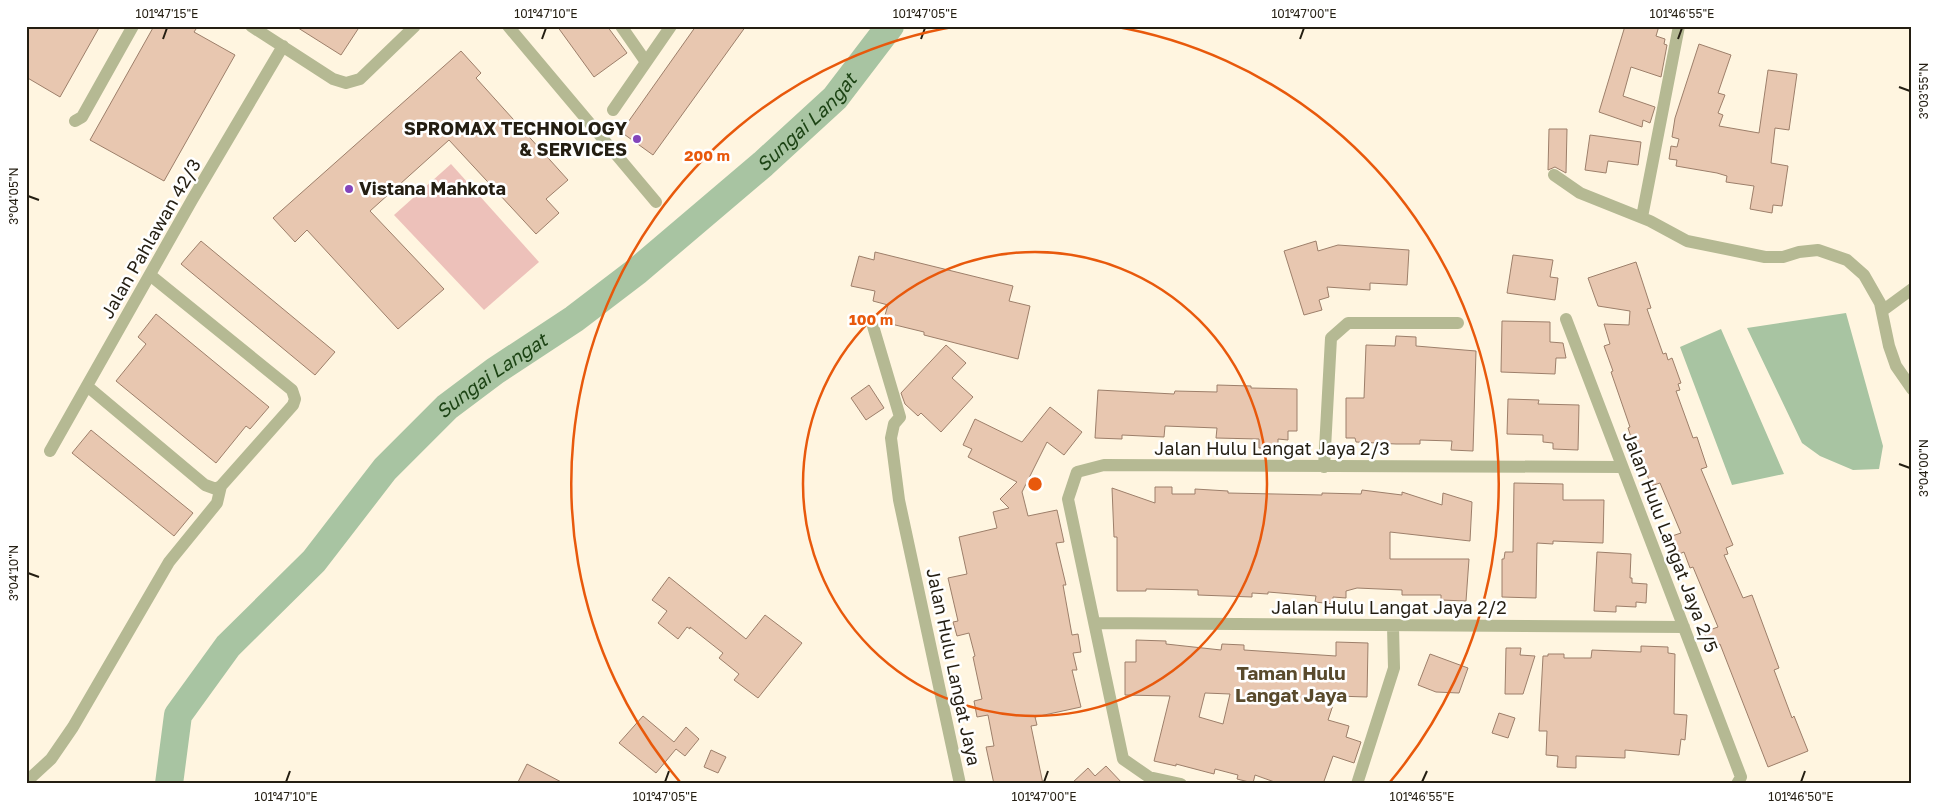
<svg xmlns="http://www.w3.org/2000/svg" width="1938" height="810" viewBox="0 0 1938 810" font-family="'Golos Text',sans-serif">
  <style>
    .green { fill: #edc1ba }
    .water { fill: #a8c4a2 }
    .lines { fill: none; stroke-linecap: round; stroke-linejoin: round }
    .river { stroke: #a8c4a2; stroke-width: 28 }
    .building { fill: #e8c7b0; stroke: #9d7f6a; fill-rule: evenodd }
    .minor { stroke: #b5b993; stroke-width: 12 }
    .ticks { fill: none; stroke: #241e12; stroke-width: 2 }
    .ring { fill: none; stroke: #e8590c; stroke-width: 2.5 }
    .poi-dot { fill: #8345bb; stroke: #fff; stroke-width: 2 }
    .labels { text-anchor: middle; stroke-width: 5; stroke-linejoin: round; paint-order: stroke }
    .poi-label { font-size: 18px; font-weight: bold; fill: #241e12; stroke: #fff; text-anchor: end }
    .street-label { font-size: 18px; fill: #241e12; stroke: #fff }
    .water-label { font-size: 19px; font-style: italic; fill: #1c4314; stroke: #fff }
    .neighbourhood-label { font-size: 19px; font-weight: bold; fill: #594a2c; stroke: #fff }
    .centre { fill: #e8590c; stroke: #fff; stroke-width: 2.5 }
    .ring-label { font-size: 15px; text-anchor: middle; font-weight: bold; fill: #e8590c; stroke: #fff; stroke-width: 5; stroke-linejoin: round; paint-order: stroke }
    .neatline { fill: none; stroke: #241e12; stroke-width: 2 }
    .ticks-label { font-size: 12px; text-anchor: middle; fill: #241e12 }
  </style>
  <rect width="100%" height="100%" fill="#fff5e0"/>
  <path class="green" d="M451,164L539,262L484,310L394,215Z"/>
  <path class="water" d="M1846,313L1883,446L1879,469L1853,470L1820,456L1802,443L1747,328Z
    M1721,329L1784,474L1732,485L1680,347Z"/>
  <g class="lines">
    <path class="river" id="s1" d="M169,784L178,715L228,646L314,561L385,469L447,407L495,371L574,319L637,271L763,164L835,98L890,26"/>
  </g>
  <path class="building" d="M26,26H100L60,97L26,77Z
    M154,26H198L194,32L235,55L164,181L90,140Z
    M295,26H360L341,55Z
    M557,26H607L627,53L594,77Z
    M696,26H746L653,155L621,132Z
    M1625,26H1659L1656,36L1665,39L1664,44L1667,45L1661,77L1631,67L1623,96L1655,107L1650,123L1643,120L1642,127L1599,112Z
    M1699,44L1731,55L1718,93L1725,95L1718,113L1723,115L1719,126L1759,133L1768,70L1797,74L1789,130L1775,128L1771,163L1788,166L1782,206L1773,205L1772,213L1750,209L1754,186L1726,182L1727,176L1717,173L1676,166L1677,160L1669,159L1671,146L1677,147L1679,139L1672,137L1675,118Z
    M461,51L481,73L476,78L568,180L546,199L559,213L536,234L449,140L370,211L444,289L398,329L307,230L295,242L273,218Z
    M1549,129H1567L1566,173L1555,167L1548,170Z
    M1590,135L1641,142L1638,165L1608,161L1606,173L1585,170Z
    M201,241L335,352L315,375L181,264Z
    M1316,241L1318,251L1338,245L1409,250L1407,285L1370,283V290L1327,287L1329,297L1319,300L1322,310L1304,315L1284,251Z
    M875,252L1013,286L1009,301L1030,306L1018,359L924,335V332L883,322L888,305L873,301L875,291L851,286L859,256L874,260Z
    M1513,255L1553,260L1550,277L1558,278L1555,300L1507,293Z
    M1636,262L1651,308L1647,309L1663,354L1666,353L1668,360L1672,358L1681,383L1678,384L1680,390L1676,391L1693,438L1697,437L1707,467L1701,469L1733,545L1726,548L1728,554L1724,555L1743,598L1752,595L1779,668L1774,670L1792,718L1794,716L1808,751L1768,767L1720,644L1710,648L1704,632L1718,627L1693,567L1690,568L1684,552L1679,554L1672,536L1681,533L1660,483L1651,486L1638,448L1635,449L1628,428L1630,427L1611,372L1613,371L1604,346L1610,344L1604,324L1629,325L1630,311L1598,306L1588,278Z
    M156,314L269,407L250,429L246,426L216,463L116,381L146,344L138,337Z
    M1502,321L1550,322V342L1563,343L1566,358H1556L1555,374L1501,372Z
    M1396,336L1416,337V346L1476,351L1473,451L1451,450L1452,441L1420,440V444H1396L1356,442L1355,438H1346V398H1364L1366,345L1395,346Z
    M946,345L966,363L952,378L973,397L941,432L921,413L918,416L905,404L901,393Z
    M869,385L884,408L866,420L851,398Z
    M1217,385L1251,386V388L1297,389V431H1288V440L1278,439V448H1259V439L1216,438L1217,428L1165,426L1164,437L1122,435V439L1095,438L1098,390L1174,394L1175,391L1217,392Z
    M1508,399L1539,400L1538,404L1579,405L1578,450L1553,449V443L1543,442V435L1507,434Z
    M1050,407L1082,432L1064,455L1047,442L1022,492L1028,516L1057,510L1064,542L1056,543L1066,585H1063L1072,635L1078,634L1081,652L1073,653L1077,670H1072L1081,707L1035,717L1037,725L1031,726L1043,784H994L986,747L994,746L988,715L977,717L974,701L982,699L973,657L975,656L969,633L957,636L953,622L958,621L948,578L967,574L959,537L997,528L993,512L1009,508L1000,499L1017,482L968,457L972,449L963,445L975,419L1022,442Z
    M91,430L193,513L174,536L72,453Z
    M1514,483L1563,484V500H1604L1603,543L1553,541V544L1537,543L1536,598L1502,597V559H1504L1505,552H1513Z
    M1155,487H1172V494H1195V489L1228,491V493L1322,495V493L1361,494L1362,490L1402,495V492L1442,505L1443,493L1472,502L1470,541L1390,532V559H1469L1466,601L1441,600V595H1402V590L1357,588L1346,591V598L1333,597V604L1315,602L1316,596L1268,592V594L1252,593V597L1198,595V590L1146,589V591H1117V537H1114L1112,488L1155,503Z
    M1597,552L1631,554L1630,578H1632V583L1647,584L1646,603L1636,602V607L1616,606V612L1594,611Z
    M669,577L746,639L765,615L802,643L758,698L734,680L739,674L719,658L723,653L690,627V629L687,627L678,639L658,623L667,611L652,600Z
    M1136,640L1166,641V644L1221,650L1222,644L1244,645V650L1336,656V642L1368,643L1367,697L1336,696L1328,720L1349,726L1346,737L1361,742L1354,763L1333,756L1323,784H1280L1255,775L1253,783L1237,779L1238,775L1215,769L1214,774L1176,764V766L1154,761L1170,696L1125,695V662H1136ZM1205,693L1230,694L1223,724L1199,717Z
    M1641,646L1668,647V653L1675,654L1674,714L1687,715L1685,740L1681,739L1679,755L1625,750V758L1576,756V768L1557,767L1558,756L1546,755L1547,731H1539L1543,656H1548V654H1564V658H1591L1592,650L1641,652Z
    M1506,648H1521L1520,655L1535,656L1523,694H1505Z
    M1430,654L1468,668L1459,693L1436,692L1418,685Z
    M1499,713L1515,718L1508,738L1492,733Z
    M643,716L674,742L686,727L699,739L685,756L676,749L656,773L619,743Z
    M711,750L726,757L718,773L704,767Z
    M527,764L565,784H517Z
    M1106,766L1123,784H1071L1088,768L1095,776Z"/>
  <g class="lines">
    <path class="minor" d="M251,26L333,79L346,83L360,79L415,26
      M508,26L656,202
      M621,26L646,62
      M613,110L671,26
      M75,121L82,117L133,26
      M1554,175L1580,193L1650,221L1687,241L1765,257H1783L1799,252L1818,250L1847,260L1864,275L1880,303L1889,346L1896,366L1912,389
      M1642,217L1679,26
      M1882,311L1912,289
      M1566,319L1741,777L1737,784
      M873,326L900,417L894,424L891,438L899,500L960,784
      M87,386L205,485L216,489L221,486L293,405L295,399L292,390L150,275
      M50,451L192,200L283,46
      M1324,467L1331,338L1348,323H1458
      M1095,623L1684,627
      M26,782L51,759L73,727L169,562L217,503L221,486
      M1181,784L1149,777L1123,759L1068,499L1077,472L1104,465L1622,467
      M1357,784L1394,668L1393,626"/>
  </g>
  <path class="ticks" d="M163,39L167,28M542,39L546,28M921,39L925,28M1300,39L1304,28M1678,39L1682,28M1899,87L1910,91M28,196L39,200M1899,464L1910,468M28,573L39,577M286,782L290,771M665,782L669,771M1044,782L1048,771M1422,782L1427,771M1801,782L1805,771"/>
  <g class="ring">
    <circle cx="1035" cy="484" r="232"/>
    <path d="M680 782A464 464 0 0 1 958 26M1112 26A464 464 0 0 1 1390 782"/>
  </g>
  <g class="poi-dot">
    <circle cx="637" cy="139" r="5"/>
    <circle cx="349" cy="189" r="5"/>
  </g>
  <g class="labels">
    <g class="poi-label">
      <text x="627" y="135">SPROMAX TECHNOLOGY<tspan x="627" dy="21">&amp; SERVICES</tspan></text>
      <text x="359" y="195" text-anchor="start">Vistana Mahkota</text>
    </g>
    <g class="street-label">
      <text transform="translate(151 239) rotate(-60)" y="6">Jalan Pahlawan 42/3</text>
      <text x="1272" y="455">Jalan Hulu Langat Jaya 2/3</text>
      <text transform="translate(1670 542) rotate(69)" y="6">Jalan Hulu Langat Jaya 2/5</text>
      <text x="1389" y="614">Jalan Hulu Langat Jaya 2/2</text>
      <text transform="translate(953 667) rotate(78)" y="6">Jalan Hulu Langat Jaya</text>
    </g>
    <g class="water-label">
      <text dy="7" stroke="none"><textPath href="#s1" startOffset="939">Sungai Langat</textPath></text>
      <text dy="7" stroke="none"><textPath href="#s1" startOffset="534">Sungai Langat</textPath></text>
    </g>
    <g class="neighbourhood-label">
      <text x="1291" y="680">Taman Hulu<tspan x="1291" dy="22">Langat Jaya</tspan></text>
    </g>
  </g>
  <circle cx="1035" cy="484" r="8" class="centre"/>
  <g class="ring-label">
    <text x="707" y="161">200 m</text>
    <text x="871" y="325">100 m</text>
  </g>
  <rect width="1938" height="810" fill="none" stroke="#ffffff" stroke-width="55"/>
  <rect x="28" y="28" width="1882" height="754" class="neatline"/>
  <g class="ticks-label">
    <text x="167" y="18">101°47'15"E</text>
    <text x="546" y="18">101°47'10"E</text>
    <text x="925" y="18">101°47'05"E</text>
    <text x="1304" y="18">101°47'00"E</text>
    <text x="1682" y="18">101°46'55"E</text>
    <text transform="translate(1924 91) rotate(-90)" y="4">3°03'55"N</text>
    <text transform="translate(14 196) rotate(-90)" y="4">3°04'05"N</text>
    <text transform="translate(1924 468) rotate(-90)" y="4">3°04'00"N</text>
    <text transform="translate(14 573) rotate(-90)" y="4">3°04'10"N</text>
    <text x="286" y="801">101°47'10"E</text>
    <text x="665" y="801">101°47'05"E</text>
    <text x="1044" y="801">101°47'00"E</text>
    <text x="1422" y="801">101°46'55"E</text>
    <text x="1801" y="801">101°46'50"E</text>
  </g>
</svg>
